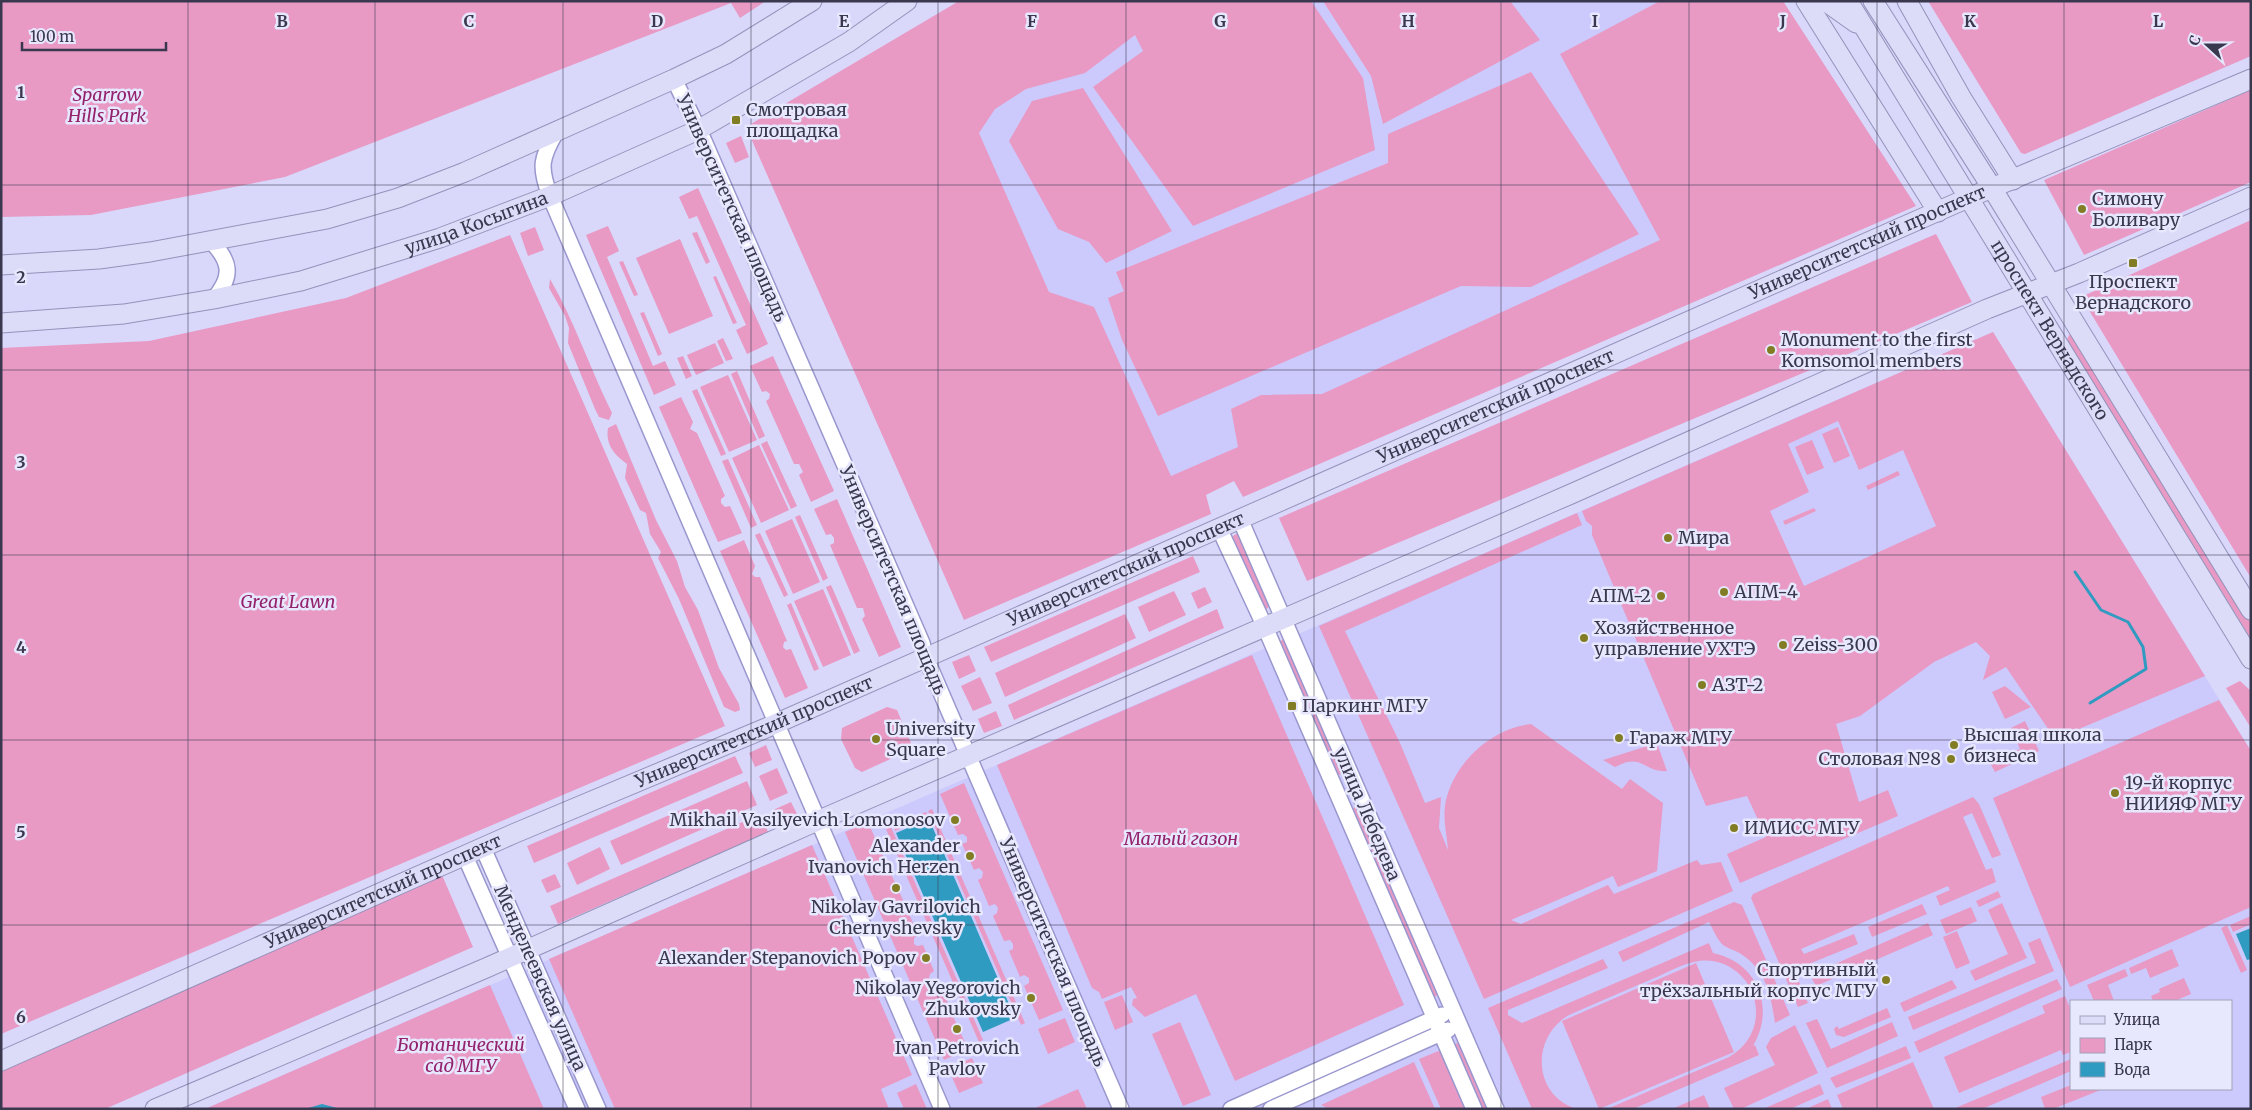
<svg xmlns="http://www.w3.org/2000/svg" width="2252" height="1110" viewBox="0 0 2252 1110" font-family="Merriweather,serif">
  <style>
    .built { fill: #cccafd; fill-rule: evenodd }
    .green { fill: #e899c4; fill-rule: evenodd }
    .water { fill: #2f9bc1 }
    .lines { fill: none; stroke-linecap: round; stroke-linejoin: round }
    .stream { stroke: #2f9bc1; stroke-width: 3 }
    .minor-casing { stroke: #9997cd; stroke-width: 18 }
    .major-casing { stroke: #9492ba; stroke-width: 21 }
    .minor { stroke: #fff; stroke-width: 15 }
    .major { stroke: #dcdbf8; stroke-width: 19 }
    .grid { fill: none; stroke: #39384f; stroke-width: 1; stroke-opacity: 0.55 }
    .poi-dot { fill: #827d24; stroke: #e7e7fe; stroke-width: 2 }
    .labels { text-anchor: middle; stroke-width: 5; stroke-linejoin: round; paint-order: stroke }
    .park-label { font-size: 18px; font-style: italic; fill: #93216b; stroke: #e7e7fe }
    .poi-label { font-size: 18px; fill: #39384f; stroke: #e7e7fe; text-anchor: start }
    .street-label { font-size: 18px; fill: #39384f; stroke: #e7e7fe }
    .grid-label { font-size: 16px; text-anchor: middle; font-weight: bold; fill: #39384f; stroke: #e7e7fe; stroke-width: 5; stroke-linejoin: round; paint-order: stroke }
  </style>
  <rect width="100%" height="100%" fill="#d9d8fb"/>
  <path class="built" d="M1042,1H1781L1889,176L1260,450L1132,509L894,135Z
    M1993,332L2251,751V1109H205ZM2071,1001H2231V1089H2071Z"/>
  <path class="green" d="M1,1H766L740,18L731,3L285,177L91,215L1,217Z
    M959,1H1311L1363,78L1375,150L1193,226L1093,87L1143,51L1135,35L1085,73L1026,89L995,109L979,133L1049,292L1094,307L1171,476L1238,447L1231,409L1261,395L1322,394L1660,240L1560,54L1660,1H1783L1916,206L1243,497L1234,481L1206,495L1211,514L964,620L746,127Z
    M1323,1H1510L1540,40L1383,124L1371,76Z
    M1928,1H2251V56L2025,154L2021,153Z
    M1531,72L1639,234L1531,287L1461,286L1158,416L1122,340L1108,298L1124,291L1116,272L1388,163V134Z
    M1083,88L1172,231L1106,263L1089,242L1058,229L1009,141L1032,101Z
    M2251,90V182L2084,255L2044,180Z
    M741,136L749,157L735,163L726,143Z
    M698,188L768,344L747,354L736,330L746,325L697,216L689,219L679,197Z
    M2251,220V578L2081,297Z
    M608,226L619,251L607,257L653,366L665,361L676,385L654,395L586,235Z
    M535,227L544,250L528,256L520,233Z
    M697,232L710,262L706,264L692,233Z
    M1936,234L1972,302L1307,581L1279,518Z
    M510,235L725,726L1,1034V348L149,341L346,298Z
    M680,239L713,316L669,334L636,258Z
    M623,261L638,295L634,296L619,262Z
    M716,276L737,323L733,324L713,277Z
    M550,279C575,322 590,369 612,413L609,420L599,417L595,409L568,343L569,328L565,316L549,288Z
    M644,312L662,354L658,356L640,313Z
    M1993,332L2205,676L2055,739L2006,667L1983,680L1990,656L1976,642L1934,662L1860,716L1836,724L1859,802L1888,790L1898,816L1740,883L1727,854L1766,837L1747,796L1706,806L1592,535V526L1586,521L1582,511ZM1838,421L1859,470L1903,450L1936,526L1804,586L1770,511L1809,492L1788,444Z
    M2069,335L2074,336L2251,623V639L2067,340Z
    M723,338L733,359L726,361L717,341Z
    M715,343L724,363L696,375L687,355Z
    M683,356L692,376L686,379L677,358Z
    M773,356L834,491L811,502L799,475L803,472L799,464H794L766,401L769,399L770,394L766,391L762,392L750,366Z
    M737,371L765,436L759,439L731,374Z
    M728,375L757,440L729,452L700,387Z
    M697,389L726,454L721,456L692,391Z
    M681,397L693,422L690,429L697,433L725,496L721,499V503L725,507L730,506L742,533L718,542L659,407Z
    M616,424L656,520L677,561L685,587L698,610L719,668L739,704L740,710L735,712L724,707L679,599L658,558L661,552L650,534L646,513L640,510L625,478L627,464C615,455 605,445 608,428Z
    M1838,427L1850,456L1834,463L1822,434Z
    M1812,440L1824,468L1807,475L1795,447Z
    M767,441L797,506L791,509L761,444Z
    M759,445L789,510L761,523L732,458Z
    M728,459L757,525L751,528L722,461Z
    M1898,471L1900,475L1868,490L1866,486Z
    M837,499L901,647L879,657L862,619L865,616L863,608H857L830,545L834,543V538L831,534L826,535L814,509Z
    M1814,508L1816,511L1785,525L1783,521Z
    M1577,513L1582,525L1345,631L1400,743L1425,803L1441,797L1439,828L1448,850C1447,834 1442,818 1446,800C1455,762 1492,728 1531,724L1622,789L1630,779L1663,803L1657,871L1618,887L1613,876L1511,920L1521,924L1608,885L1614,894L1697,860L1701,865L1721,862L1733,891L1484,999L1319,626Z
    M800,515L828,578L823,581L795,517Z
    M792,519L820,582L793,594L765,531Z
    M760,533L788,595L784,597L755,535Z
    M1236,534L1240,535L1270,605L1266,610H1263L1232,540L1233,536Z
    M744,540L755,566L752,574L755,577H760L787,641L784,642L783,647L786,650L791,649L808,688L785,698L720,551Z
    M1193,556L1200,572L991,662L984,647Z
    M831,585L860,651L854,654L826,587Z
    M1205,587L1212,602L1198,609L1191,593Z
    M823,589L851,655L823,667L794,601Z
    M1174,591L1186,615L1149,632L1138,607Z
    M791,603L819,669L814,671L787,605Z
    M1217,609L1224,628L1014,720L1008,705Z
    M1125,614L1136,638L1005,697L995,673Z
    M1285,638L1287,640L1342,774L1334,776L1278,643Z
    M969,655L976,671L959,679L952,662Z
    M1252,655L1404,1005L1235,1081L1196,994L1145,1017L1132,1005L1133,999L1137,998L1131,987L1102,999L1099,992L1092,988L997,765Z
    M980,677L992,703L973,711L961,686Z
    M2240,681L2251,691V728L2226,688Z
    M2005,686L2031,707L2005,719L1992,692Z
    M2219,700L2251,751V907L2070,987L1993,798Z
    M887,707L897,710L911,743L908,751L862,772L855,768L841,739L842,728Z
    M996,711L1002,726L984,733L978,719Z
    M2025,721L2039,751L1995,772L1990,763L2020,749L2011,728Z
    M1657,743L1667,771C1644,773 1643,752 1615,767L1603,760Z
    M766,745L772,760L755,767L749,753Z
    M735,756L743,773L534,863L527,846Z
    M777,768L788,793L770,801L759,776Z
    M747,781L757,805L621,865L610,841Z
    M964,783L1063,1010L1039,1020L1024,986L1029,983V978L1024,975L1020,977L1009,951L1013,949V944L1010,940L1004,941L993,916L997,913L998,908L995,904L989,906L978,880L982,878L983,872L979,868L974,870L962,844L967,842V837L963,834L958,835L940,794Z
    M1973,797L1979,804L2001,855L1992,858L1972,813L1963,817L1986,870L1992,868L1996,882L1940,906L1936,896L1950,890L1948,886L1801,949L1804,954L1854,934L1858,944L1794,970L1808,1003L1798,1007L1751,898L1753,894Z
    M791,802L798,816L780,824L773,810Z
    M1357,806L1439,993L1434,998L1348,811Z
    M932,809L1025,1023L1021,1025L928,811Z
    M926,812L928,816L895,831L893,826Z
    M761,814L768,832L558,924L550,906Z
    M868,822L887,865L884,867V871L888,875L891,874L903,900L899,905L903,910L907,909L918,935L914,938V944L917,946L923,945L934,971L930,974L929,978L933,981L938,980L949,1006L945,1009V1013L948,1017L953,1016L968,1049L944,1060L845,832Z
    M891,827L983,1040L979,1042L886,829Z
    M812,845L912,1075L881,1089L889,1109H615L549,959Z
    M600,847L610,869L577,885L567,863Z
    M555,874L561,887L547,893L541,880Z
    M442,875L473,947L105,1109H1V1070Z
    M1998,891L2001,897L1979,907L1976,901Z
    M1734,902L1742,905L1790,1015L1775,1023C1771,995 1766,970 1741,954C1735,950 1725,948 1721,943C1716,937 1713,929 1709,922L1623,962L1618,952Z
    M2002,903L2027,958L1975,981L1970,971L2008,954L1988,910Z
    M1922,904L1927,914L1872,937L1868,927Z
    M1971,907L1977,921L1946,934L1940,920Z
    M2251,916V924L2233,932L2230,925Z
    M1928,923L1933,935L1816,986L1810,975Z
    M2227,925L2247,970L2241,973L2221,928Z
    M1957,931L1970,963L1956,969L1943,937Z
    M2040,938L2054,971L1913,1030L1908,1017L2036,963L2028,943Z
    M1709,943L1713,953C1757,962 1776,1007 1753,1046L1755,1045L1759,1055L1633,1109H1607L1729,1057C1745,1048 1756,1032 1756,1013C1757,983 1730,957 1699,961C1685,963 1670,971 1657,977C1627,990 1598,1002 1569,1015C1531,1037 1532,1095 1577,1109H1532L1488,1008L1603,959L1608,968L1508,1010V1015L1522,1023Z
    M2172,949L2179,966L2150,978L2146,968L2131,974L2129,968Z
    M1696,963L1734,1052L1599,1109L1562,1021Z
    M2125,969L2128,976L2108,985L2114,1001H2094L2087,985Z
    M2184,978L2191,994L2175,1001H2153L2151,996L2160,992L2159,989Z
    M2057,979L2062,989L1919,1053L1914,1042Z
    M1952,980L1957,988L1904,1012L1900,1003Z
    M490,985L544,1109H205Z
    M1122,995L1133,1022L1115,1030L1104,1002Z
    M2065,996L2071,1010V1052L2063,1055L2061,1050L1959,1093L1944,1057L2045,1013L2042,1006Z
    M1887,1008L1891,1017L1844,1037L1836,1035L1834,1029L1837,1026L1839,1029Z
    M1065,1018L1075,1042L1048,1054L1038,1029Z
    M1817,1019L1831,1049L1892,1022L1898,1036L1827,1068L1806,1023Z
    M1180,1022L1211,1095L1183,1106L1152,1034Z
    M1795,1025L1818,1073L1741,1109H1734L1724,1088L1775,1065L1766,1047L1771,1038Z
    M1458,1043L1462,1044L1491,1109H1481L1454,1048L1455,1044Z
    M1906,1046L1911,1058L1836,1088L1830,1078Z
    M1441,1050L1466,1109H1441L1419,1059Z
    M972,1058L983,1083L959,1093L948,1068Z
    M2071,1059V1071L1982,1109H1953Z
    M1414,1062L1435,1109H1329L1321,1105Z
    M1913,1062L1934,1109H1843L1837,1095Z
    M916,1084L927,1109H904L897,1093Z
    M1820,1084L1824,1094L1790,1109H1763Z
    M2071,1085V1089H2103L2053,1109H2045L2041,1097Z
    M1078,1089L1087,1109H1033Z
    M1704,1095L1710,1109H1672Z
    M1828,1099L1832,1109H1806Z"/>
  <path class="water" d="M929,819L1015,1018L983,1032L896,833Z
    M2251,928V959L2247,960L2236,934Z
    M322,1104L341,1109H305Z"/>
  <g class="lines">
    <path class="stream" d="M2075,572L2101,610L2128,622L2143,647L2146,669L2090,703"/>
    <defs>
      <path id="minor" d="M674,79L704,141L922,643L926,658L1121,1109
        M556,132C541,158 539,167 550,196L942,1109
        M211,241C231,262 233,276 214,299
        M1240,519L1496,1109
        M1219,528L1265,627L1474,1109
        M483,848L598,1109
        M465,856L577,1109
        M1231,1109L1442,1015
        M1271,1109L1448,1030"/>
      <g id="major">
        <path d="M1806,1L1938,212"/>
        <path d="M1825,1L1856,23"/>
        <path id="s1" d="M1848,1L2251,659"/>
        <path d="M1873,1L1987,180L2251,610"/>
        <path d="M1907,1L1961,97L2013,180"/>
        <path d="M1,265L99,259L150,252L327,219L398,198L465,172L674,79L726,54L812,1"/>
        <path id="s2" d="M1,323L124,314L214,299L301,281L440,238L550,196L698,130L849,42L907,1"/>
        <path id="s3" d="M1,1061L513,834L766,728L1968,198L2251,79"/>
        <path d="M155,1109L486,968L808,825L1571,494L1987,309L2079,273L2251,197"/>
      </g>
    </defs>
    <use href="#minor" class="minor-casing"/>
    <use href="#major" class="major-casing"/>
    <use href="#minor" class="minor"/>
    <use href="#major" class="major"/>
  </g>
  <path class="grid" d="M188,1V1109M375,1V1109M563,1V1109M751,1V1109M938,1V1109M1126,1V1109M1314,1V1109M1501,1V1109M1689,1V1109M1877,1V1109M2064,1V1109M1,185H2251M1,370H2251M1,555H2251M1,740H2251M1,925H2251"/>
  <g class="poi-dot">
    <rect x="731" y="115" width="10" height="10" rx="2.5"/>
    <circle cx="2082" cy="209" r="5"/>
    <rect x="2128" y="258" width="10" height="10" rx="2.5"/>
    <circle cx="1771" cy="350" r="5"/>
    <circle cx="1668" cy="538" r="5"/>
    <circle cx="1724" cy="592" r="5"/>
    <circle cx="1661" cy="596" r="5"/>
    <circle cx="1584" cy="638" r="5"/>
    <circle cx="1783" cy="645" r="5"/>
    <circle cx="1702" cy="685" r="5"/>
    <rect x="1287" y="701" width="10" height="10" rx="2.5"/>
    <circle cx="1619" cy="738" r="5"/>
    <circle cx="876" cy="739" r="5"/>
    <circle cx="1954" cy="745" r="5"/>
    <circle cx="1951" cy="759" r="5"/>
    <circle cx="2115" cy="793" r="5"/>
    <circle cx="955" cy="820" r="5"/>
    <circle cx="1734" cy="828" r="5"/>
    <circle cx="970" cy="856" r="5"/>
    <circle cx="896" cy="888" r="5"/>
    <circle cx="926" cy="958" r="5"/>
    <circle cx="1886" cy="980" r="5"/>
    <circle cx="1031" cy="998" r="5"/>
    <circle cx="957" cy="1029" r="5"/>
  </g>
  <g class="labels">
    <g class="park-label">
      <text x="107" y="101">Sparrow<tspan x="107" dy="21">Hills Park</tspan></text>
      <text x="288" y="608">Great Lawn</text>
      <text x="1181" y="845">Малый газон</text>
      <text x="461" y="1051">Ботанический<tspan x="461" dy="21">сад МГУ</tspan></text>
    </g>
    <g class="poi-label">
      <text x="746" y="116">Смотровая<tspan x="746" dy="21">площадка</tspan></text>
      <text x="2092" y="205">Симону<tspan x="2092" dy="21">Боливару</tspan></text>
      <text x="2133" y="288" text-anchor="middle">Проспект<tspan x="2133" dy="21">Вернадского</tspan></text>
      <text x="1781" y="346">Monument to the first<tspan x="1781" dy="21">Komsomol members</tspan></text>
      <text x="1678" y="544">Мира</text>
      <text x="1734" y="598">АПМ-4</text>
      <text x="1651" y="602" text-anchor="end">АПМ-2</text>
      <text x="1594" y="634">Хозяйственное<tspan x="1594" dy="21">управление УХТЭ</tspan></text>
      <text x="1793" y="651">Zeiss-300</text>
      <text x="1712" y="691">АЗТ-2</text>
      <text x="1302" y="712">Паркинг МГУ</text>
      <text x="886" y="735">University<tspan x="886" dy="21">Square</tspan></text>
      <text x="1964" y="741">Высшая школа<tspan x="1964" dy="21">бизнеса</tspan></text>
      <text x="1629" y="744">Гараж МГУ</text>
      <text x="1941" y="765" text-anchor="end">Столовая №8</text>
      <text x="2125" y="789">19-й корпус<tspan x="2125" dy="21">НИИЯФ МГУ</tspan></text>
      <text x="945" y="826" text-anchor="end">Mikhail Vasilyevich Lomonosov</text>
      <text x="1744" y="834">ИМИСС МГУ</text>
      <text x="960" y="852" text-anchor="end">Alexander<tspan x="960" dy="21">Ivanovich Herzen</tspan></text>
      <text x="896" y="913" text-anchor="middle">Nikolay Gavrilovich<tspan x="896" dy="21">Chernyshevsky</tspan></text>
      <text x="916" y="964" text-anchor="end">Alexander Stepanovich Popov</text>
      <text x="1876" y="976" text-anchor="end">Спортивный<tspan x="1876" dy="21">трёхзальный корпус МГУ</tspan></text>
      <text x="1021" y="994" text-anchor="end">Nikolay Yegorovich<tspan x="1021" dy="21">Zhukovsky</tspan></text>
      <text x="957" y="1054" text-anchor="middle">Ivan Petrovich<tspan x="957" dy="21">Pavlov</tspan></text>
    </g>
    <g class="street-label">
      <text transform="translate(732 208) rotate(66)" y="6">Университетская площадь</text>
      <text dy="6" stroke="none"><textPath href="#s2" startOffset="488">улица Косыгина</textPath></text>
      <text dy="6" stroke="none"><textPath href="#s3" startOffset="2038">Университетский проспект</textPath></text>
      <text dy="6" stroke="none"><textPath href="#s1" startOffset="386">проспект Вернадского</textPath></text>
      <text dy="6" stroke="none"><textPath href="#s3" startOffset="1632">Университетский проспект</textPath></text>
      <text dy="6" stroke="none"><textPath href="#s3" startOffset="1228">Университетский проспект</textPath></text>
      <text transform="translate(893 580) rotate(67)" y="6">Университетская площадь</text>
      <text dy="6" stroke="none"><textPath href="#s3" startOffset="822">Университетский проспект</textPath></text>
      <text transform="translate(1367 814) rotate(67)" y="6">улица Лебедева</text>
      <text dy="6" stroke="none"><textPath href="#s3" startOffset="418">Университетский проспект</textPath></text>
      <text transform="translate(1053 952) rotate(67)" y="6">Университетская площадь</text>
      <text transform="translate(540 978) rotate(66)" y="6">Менделеевская улица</text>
    </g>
  </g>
  <g class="grid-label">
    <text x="282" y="27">B</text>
    <text x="469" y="27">C</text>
    <text x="657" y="27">D</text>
    <text x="844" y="27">E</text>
    <text x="1032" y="27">F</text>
    <text x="1220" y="27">G</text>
    <text x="1408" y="27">H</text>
    <text x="1595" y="27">I</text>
    <text x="1783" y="27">J</text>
    <text x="1970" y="27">K</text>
    <text x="2158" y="27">L</text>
    <text x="21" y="98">1</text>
    <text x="21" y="283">2</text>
    <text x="21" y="468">3</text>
    <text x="21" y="653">4</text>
    <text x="21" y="838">5</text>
    <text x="21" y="1023">6</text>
  </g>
  <rect width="2252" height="1110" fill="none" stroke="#39384f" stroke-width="5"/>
  <rect x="2070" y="1000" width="162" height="90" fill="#e7e7fe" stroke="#a1a1b8"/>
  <rect x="2080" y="1016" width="25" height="8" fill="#dcdbf8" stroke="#a1a1b8"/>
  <text x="2114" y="1025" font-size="15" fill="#39384f">Улица</text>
  <rect x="2080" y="1038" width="25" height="15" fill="#e899c4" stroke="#a1a1b8"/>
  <text x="2114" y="1050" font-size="15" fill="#39384f">Парк</text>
  <rect x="2080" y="1062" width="25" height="15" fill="#2f9bc1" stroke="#a1a1b8"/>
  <text x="2114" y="1075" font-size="15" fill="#39384f">Вода</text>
  <g transform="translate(2207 45) rotate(291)" stroke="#e7e7fe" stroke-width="4" paint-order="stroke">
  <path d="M0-4L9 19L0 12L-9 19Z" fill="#39384f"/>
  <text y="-8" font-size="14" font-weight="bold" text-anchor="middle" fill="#39384f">С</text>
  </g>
  <path d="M22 42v8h144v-8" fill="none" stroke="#39384f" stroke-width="2.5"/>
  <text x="30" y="42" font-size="15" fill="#39384f" stroke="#e7e7fe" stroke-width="4" paint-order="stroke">100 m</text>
</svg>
